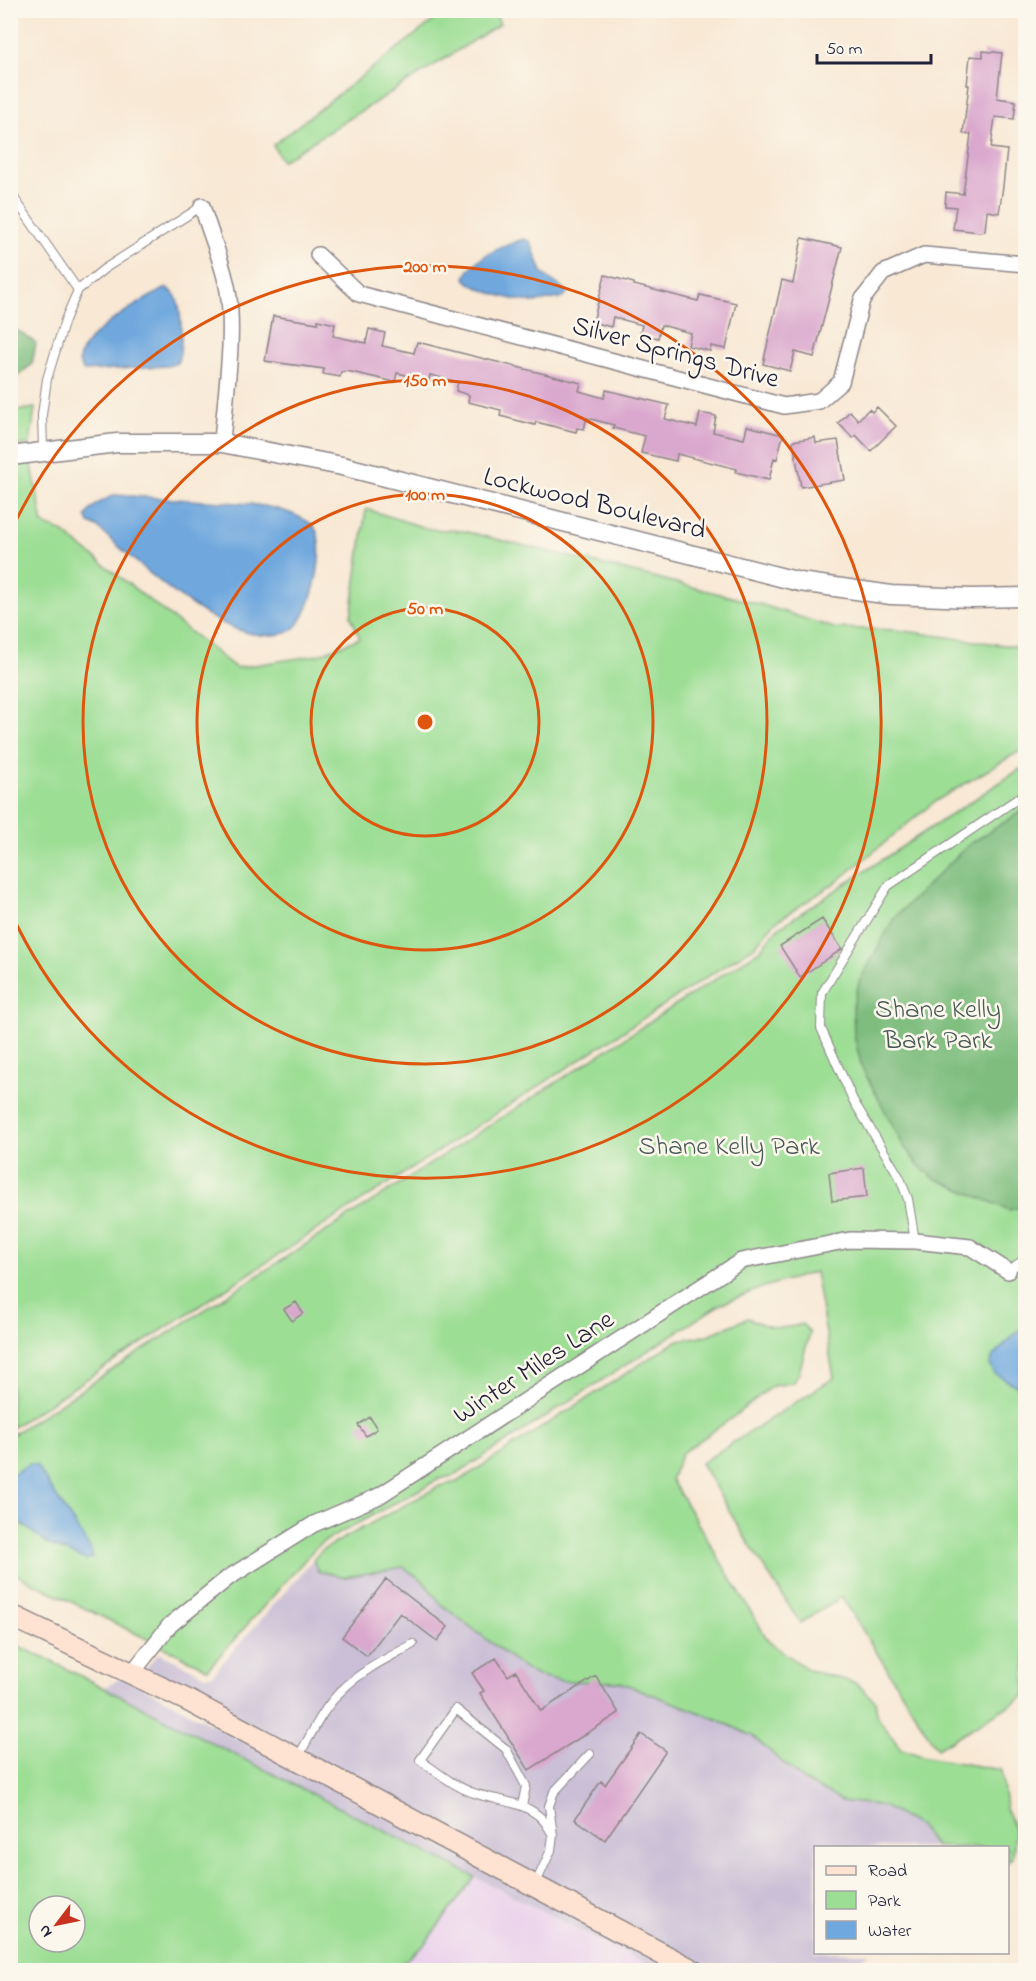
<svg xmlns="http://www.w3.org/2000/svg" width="1036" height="1981" viewBox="0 0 1036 1981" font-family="'Indie Flower',sans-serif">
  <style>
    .built { fill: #ead1ec }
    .industrial { fill: #cabfd6 }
    .green { fill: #9dde95; stroke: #608068; stroke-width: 1.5; fill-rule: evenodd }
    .forest { fill: #7ebd7e; stroke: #50705c; stroke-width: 1.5 }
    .water { fill: #6fa8de; stroke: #48658c; stroke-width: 1.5 }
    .building { fill: #daa8ce }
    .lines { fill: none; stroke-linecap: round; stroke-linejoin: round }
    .service-casing { stroke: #8d8588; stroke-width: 10 }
    .minor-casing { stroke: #8d8588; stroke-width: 18 }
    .tertiary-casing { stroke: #8d8588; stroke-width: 21 }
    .secondary-casing { stroke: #8d8588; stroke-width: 24 }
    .service { stroke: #fff; stroke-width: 8 }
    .minor { stroke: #fff; stroke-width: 15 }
    .tertiary { stroke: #fff; stroke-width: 18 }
    .secondary { stroke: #fee3d2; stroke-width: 21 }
    .ring { fill: none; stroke: #de560e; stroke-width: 3 }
    .labels { text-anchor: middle; stroke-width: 5; stroke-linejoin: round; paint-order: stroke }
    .street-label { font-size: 27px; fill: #22223b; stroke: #fbf7ec }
    .park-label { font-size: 27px; fill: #475a56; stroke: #fbf7ec }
    .centre { fill: #de560e; stroke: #fbf7ec; stroke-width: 3 }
    .ring-label { font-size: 18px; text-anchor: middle; font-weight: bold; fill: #de560e; stroke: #fbf7ec; stroke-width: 5; stroke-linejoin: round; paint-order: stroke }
  </style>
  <rect width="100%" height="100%" fill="#fbf7ec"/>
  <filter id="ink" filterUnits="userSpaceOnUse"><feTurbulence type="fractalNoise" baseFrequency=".0167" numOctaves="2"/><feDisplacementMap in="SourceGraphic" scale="12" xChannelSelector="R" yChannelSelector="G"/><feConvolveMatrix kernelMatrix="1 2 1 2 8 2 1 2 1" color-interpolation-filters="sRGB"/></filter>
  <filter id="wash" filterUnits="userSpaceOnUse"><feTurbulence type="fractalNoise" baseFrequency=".008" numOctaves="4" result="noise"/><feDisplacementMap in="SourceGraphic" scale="24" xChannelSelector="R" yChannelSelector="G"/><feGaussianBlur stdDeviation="1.35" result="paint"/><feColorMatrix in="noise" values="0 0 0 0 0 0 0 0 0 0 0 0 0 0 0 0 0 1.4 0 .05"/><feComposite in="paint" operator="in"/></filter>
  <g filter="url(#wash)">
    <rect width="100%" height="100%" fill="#f8e8d4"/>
    <path class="built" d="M475,1877L658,1970H393L423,1946Z"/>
    <path class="industrial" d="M313,1560L318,1571L345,1577L403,1567L423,1581L442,1604L517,1663L535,1675L620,1682L714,1718L752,1736L803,1780L842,1801L883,1806L919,1826L936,1847L816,1848V1952L870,1953L842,1970H711L145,1669L159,1653L205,1675H212Z
      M122,1677L134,1683L674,1970H658L104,1688Z"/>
    <path class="green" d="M446,11H494L500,24L282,161L273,145Z
      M35,408L30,444L11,447V412Z
      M31,460L43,524L61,531L236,668L318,655L360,638L351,617L366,509L429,529L463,531L637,573L763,605L834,628L897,630L1025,648V748L934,802L838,881L774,923L755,946L11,1428V464Z
      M1025,766V1696L937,1749L842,1597L800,1623L744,1536L701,1463L834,1378L815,1272L764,1287L719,1305L453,1476L439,1479L318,1545L208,1669L11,1572L10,1436L759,951L778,928Z
      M748,1318C769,1328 780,1331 802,1324L810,1332L799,1373L792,1383L772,1386L732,1418L682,1453L671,1479L769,1642L809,1670L856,1683L875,1701L878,1718L901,1749L925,1757L1001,1770L1006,1808L1015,1833L1013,1858L1008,1861V1848L936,1847L919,1826L883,1806L842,1801L803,1780L752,1736L714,1718L620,1682L562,1681L535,1675L517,1663L441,1604L423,1581L403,1567L345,1577L318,1571L313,1560L322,1550L440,1486L457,1482L678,1340L708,1335Z
      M10,1642L63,1667L475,1877L423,1946L393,1970H11ZM39,1906H75V1942H39Z"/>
    <path class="forest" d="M11,326L36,343L32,364L11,382Z
      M1025,809L1026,1206L1009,1210L934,1178L918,1165L903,1145L862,1068L854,1035L853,1006L859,982L894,918L968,845Z"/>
    <path class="water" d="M523,239L530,241L543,274L565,290L567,293L563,298C552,298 541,303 530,302C514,300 474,291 465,278C473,256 503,247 523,239Z
      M167,288C172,291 175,294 177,299C182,313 183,352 177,363L167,366L84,371C58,345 148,297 167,288Z
      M114,495C145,497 175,499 205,501C241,503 279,503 310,523C332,537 311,615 295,628C286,635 273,636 261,635C210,632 135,561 97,527L89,523L86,516C93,505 102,501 114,495Z
      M1025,1324V1391L995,1374L990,1365L993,1356Z
      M29,1464L36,1465L90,1548L93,1557L86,1560L48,1544L20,1523L11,1518V1475Z"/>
    <g id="blocks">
      <path class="building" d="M983,51L1002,53L997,98L1016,101L1014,119L995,117L991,148L1007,150L1003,186L999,213L987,211L985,231L980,232L953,229L956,207L945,206L946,192L963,194L971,134H963L969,85H967L970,56L983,57Z
        M802,238L842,247L814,357L795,352L790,371L763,364L782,280L793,283Z
        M605,275L634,283V285L698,301L700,295L736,303L726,349L711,346L710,351L688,346L691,333L661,325L658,338L640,334L642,325L613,317L611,327L593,322Z
        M273,316L318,323V320L335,324L333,336L366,343L369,329L385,333L382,346L414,353L417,342L581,383L579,391L604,398L606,390L669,405L665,419L697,427L700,413L716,416L713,432L744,439L747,426L783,435L777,459L774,458L769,480L736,472L737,469L677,454L676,461L641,453L645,436L613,428L614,425L587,418L584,429L577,428L576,432L536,422L535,425L500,416L501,410L468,402L469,395L456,391L458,382L430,375L429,380L397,373L395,382L347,371L341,372L340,377L323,374L324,369L265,361Z
        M877,407L896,426L871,451L856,435L853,438L838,423L850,411L858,420L869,409L872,412Z
        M815,437L816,443L838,440L845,480L801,487L793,441Z
        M822,919L842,949L800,977L780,946Z
        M864,1168L867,1197L832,1201L829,1173Z
        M296,1302L303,1313L292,1321L284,1309Z
        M370,1417L377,1429L366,1436L358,1425Z
        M386,1579L448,1627L437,1641L400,1613L367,1656L342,1637Z
        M496,1658L508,1676L516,1671L541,1711L596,1676L619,1713L529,1770L480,1693L484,1691L472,1673Z
        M641,1734L666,1751L605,1840L575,1819L601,1781L605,1785Z"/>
    </g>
  </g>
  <g filter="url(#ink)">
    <use href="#blocks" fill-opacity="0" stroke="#8d8588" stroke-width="1.5"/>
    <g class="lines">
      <defs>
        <path id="service" d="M10,192L78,290
          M43,450L42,415L47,379L65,320L78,290L104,269L202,206
          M915,1241L908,1199L900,1178L853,1100L821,1028L822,993L888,886L1026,793
          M1008,1271L1026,1258
          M298,1757C311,1735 323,1708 342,1690C362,1670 388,1658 413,1644
          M522,1806L526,1786L506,1749L456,1709L420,1760C437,1772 456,1788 477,1794C498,1801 521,1801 539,1816C545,1820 549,1829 553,1835
          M535,1885L551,1850L553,1835L549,1806L554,1792L590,1754"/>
        <path id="minor" d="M202,206C210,234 223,262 228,291C235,338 225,396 222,443
          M318,255L359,294L784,406L819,401L841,382L862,300L883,273L924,255L1026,264
          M132,1673L170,1625L228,1578L314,1524L379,1496L741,1261L850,1240L915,1241L970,1247L1008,1271"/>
        <path id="tertiary" d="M10,456L117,443H222L342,466L800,582L891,595L972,598L1026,597"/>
        <path id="secondary" d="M10,1615L189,1701L692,1970"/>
      </defs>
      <use href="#service" class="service-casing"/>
      <use href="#minor" class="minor-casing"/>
      <use href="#tertiary" class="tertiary-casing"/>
      <use href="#secondary" class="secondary-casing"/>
      <use href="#service" class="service"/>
      <use href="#minor" class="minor"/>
      <use href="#tertiary" class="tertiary"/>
      <use href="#secondary" class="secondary"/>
    </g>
  </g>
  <g class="ring">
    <circle cx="425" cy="722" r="114"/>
    <circle cx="425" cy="722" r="228"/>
    <circle cx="425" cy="722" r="342"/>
    <path d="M12 529A456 456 0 1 1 12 915"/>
  </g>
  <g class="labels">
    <g class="street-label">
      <text transform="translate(676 351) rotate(15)" y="9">Silver Springs Drive</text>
      <text transform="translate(595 502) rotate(14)" y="9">Lockwood Boulevard</text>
      <text transform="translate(533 1366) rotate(-33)" y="9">Winter Miles Lane</text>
    </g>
    <g class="park-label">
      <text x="938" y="1017">Shane Kelly<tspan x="938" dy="31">Bark Park</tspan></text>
      <text x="729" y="1154">Shane Kelly Park</text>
    </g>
  </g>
  <circle cx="425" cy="722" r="9" class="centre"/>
  <g class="ring-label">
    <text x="425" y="272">200 m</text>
    <text x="425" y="386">150 m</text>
    <text x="425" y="500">100 m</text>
    <text x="425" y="614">50 m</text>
  </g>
  <rect width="1036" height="1981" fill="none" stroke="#fbf7ec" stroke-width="36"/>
  <rect x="814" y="1846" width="195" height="108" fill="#fbf7ec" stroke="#a4a2a5" stroke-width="1.5"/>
  <rect x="826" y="1866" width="30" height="9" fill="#fee3d2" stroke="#a4a2a5" stroke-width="1.5"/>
  <text x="868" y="1876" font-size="18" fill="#22223b">Road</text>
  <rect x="826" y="1891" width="30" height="18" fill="#9dde95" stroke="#a4a2a5" stroke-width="1.5"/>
  <text x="868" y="1906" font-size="18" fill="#22223b">Park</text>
  <rect x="826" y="1921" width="30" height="18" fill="#6fa8de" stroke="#a4a2a5" stroke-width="1.5"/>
  <text x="868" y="1936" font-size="18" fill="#22223b">Water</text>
  <g transform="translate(57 1924) rotate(238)"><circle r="28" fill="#fbf7ec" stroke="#a4a2a5" stroke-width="1.5"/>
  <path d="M0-4.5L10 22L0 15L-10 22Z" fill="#c8321e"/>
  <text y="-9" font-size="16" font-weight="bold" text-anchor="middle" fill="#22223b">N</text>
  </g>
  <path d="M817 54v9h114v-9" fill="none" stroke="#22223b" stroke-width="3"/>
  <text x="826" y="54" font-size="18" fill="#22223b" stroke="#fbf7ec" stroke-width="4.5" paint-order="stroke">50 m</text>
</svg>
